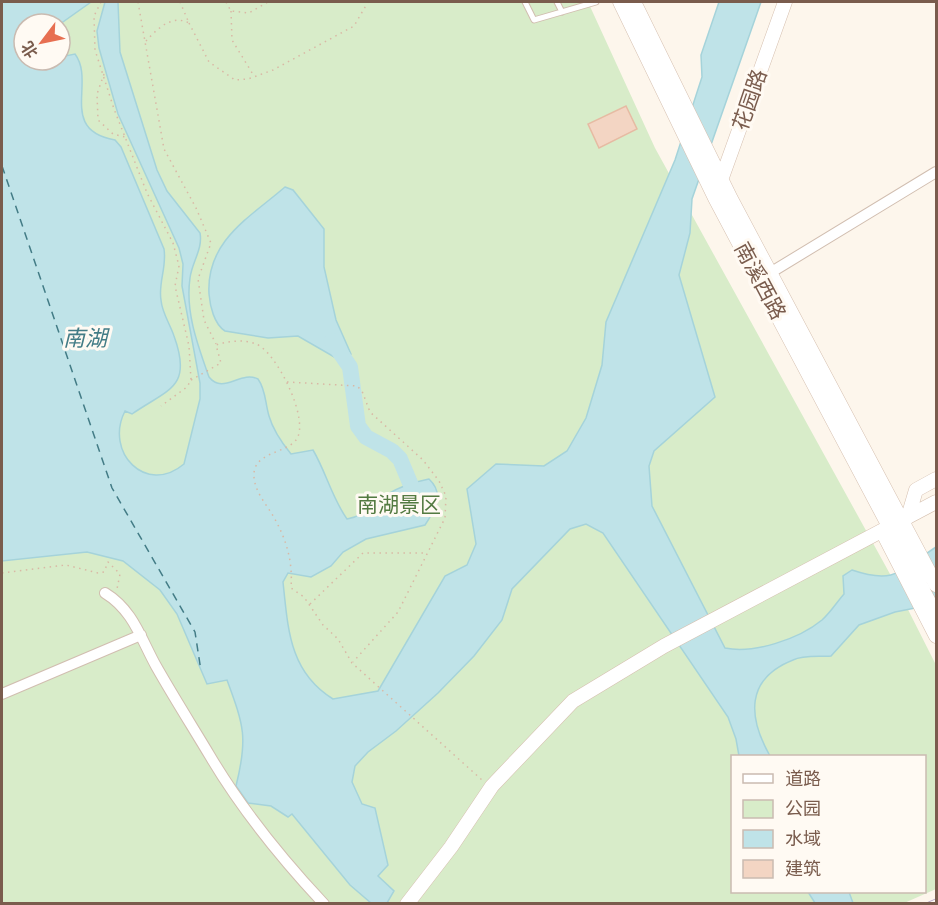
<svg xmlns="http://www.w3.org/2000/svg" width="938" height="905" viewBox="0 0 938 905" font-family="'Public Sans','Noto Sans SC',sans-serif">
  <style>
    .green { fill: #d8ecc9; fill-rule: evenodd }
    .water { fill: #bfe3e8; stroke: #a5d3da; stroke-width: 1.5 }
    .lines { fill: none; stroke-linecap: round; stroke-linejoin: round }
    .river { stroke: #bfe3e8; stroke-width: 16 }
    .ferry { stroke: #437c86; stroke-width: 1.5; stroke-dasharray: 8 6; stroke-linecap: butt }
    .building { fill: #f3d5c3; stroke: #e6bba3; stroke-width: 1.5 }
    .lane-casing { stroke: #d1beb0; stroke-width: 7 }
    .street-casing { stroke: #d1beb0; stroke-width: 12 }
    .secondary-casing { stroke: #d6c0b0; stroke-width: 15 }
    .path { stroke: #d9b8a5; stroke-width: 1.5; stroke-dasharray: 1.5 4.5; stroke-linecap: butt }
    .lane { stroke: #fff; stroke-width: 5 }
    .street { stroke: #fff; stroke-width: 10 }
    .secondary { stroke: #fff; stroke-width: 14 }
    .rail-casing { stroke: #b9a8c9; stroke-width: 5 }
    .rail { stroke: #fffaf3; stroke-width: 3; stroke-dasharray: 9; stroke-linecap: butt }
    .labels { text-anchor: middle; stroke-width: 6; stroke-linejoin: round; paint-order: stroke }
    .street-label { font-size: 21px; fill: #7a5c4d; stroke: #fffaf3 }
    .park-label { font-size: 21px; fill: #537a41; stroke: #fffaf3 }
    .water-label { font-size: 22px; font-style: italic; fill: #437c86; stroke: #fffaf3 }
  </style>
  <rect width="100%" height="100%" fill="#fdf6ec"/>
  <path class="green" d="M2,2H588L655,148L890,574L936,665V889L902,904H2ZM24,24H60V60H24ZM732,756H924V892H732Z"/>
  <path class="water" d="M2,2H91L60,24H24V60H60V57L75,54C96,82 58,130 115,140L121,147L164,249C167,267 158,283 161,300C162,313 170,324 174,336C193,388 168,389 132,414L125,411C104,452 146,496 184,464L200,399V383L182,286L183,264L179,248L118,114L99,48L97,31L105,2H118L120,52L157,170L167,191L200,233C203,249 192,262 190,278C185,312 198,346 209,377C223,395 241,370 258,379C266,390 265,403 269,416C273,430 282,443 291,454L313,450C326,472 332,498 347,519C364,517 374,502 388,494C401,486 414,482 429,479C445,494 435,510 425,525L366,539L343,552L331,566L311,577L288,573L283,582C288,628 289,672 333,699L378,691L445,576L467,565L476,544L467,489L496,464L544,466L567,451L586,418L602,365L606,322L675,160L702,77L701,55L719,2H761L692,199L690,233L679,275L715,397L654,451L649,466L652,506L725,648C754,654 799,639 822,620C830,613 837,602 844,594L843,576L852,570C896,585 901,570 936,547V604L895,612L859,625L831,656C819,657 803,655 793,660C745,679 748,717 770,756H739L736,739L728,717L603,533L586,524L570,529L512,589L502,620L474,656L438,693L396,731L368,752L355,766L352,782L362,804L375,808L388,865L378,876L394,891L387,903H371L350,885L292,814L288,817L271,806L248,803L236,786C248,738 244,726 227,680L207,684L177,614L160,590L123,561L87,552L2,561Z
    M285,187L293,190L324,229V267L336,320L351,354L343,362L298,336L268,338L225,331C214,324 210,306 209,294C206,241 249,218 285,187Z
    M808,892H849L853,903H815Z"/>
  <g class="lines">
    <path class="river" d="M332,341L350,367L358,426L366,437L392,451L400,459L418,502"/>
    <path class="ferry" d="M2,166L112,488L195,632L201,671"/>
  </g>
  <path class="building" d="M626,106L637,129L599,148L588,124Z"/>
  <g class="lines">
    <defs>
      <path id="lane" d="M525,2L534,20L596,2
        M557,2L562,12"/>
      <path id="street" d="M765,276L936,172
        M105,593C133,610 141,639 156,666C173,696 192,726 210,756C242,810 281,858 324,904
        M2,694L141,635"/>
      <path id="secondary" d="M620,2L715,198L936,615
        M634,2L731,199L936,585
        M720,183L785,2
        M908,517L916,490L936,479
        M882,531L936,636
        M407,904L451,847L492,786L573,701L664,646L936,502"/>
    </defs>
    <use href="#lane" class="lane-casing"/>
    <use href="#street" class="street-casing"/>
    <use href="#secondary" class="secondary-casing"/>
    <path class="path" d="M101,2L94,16L95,50L114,109L147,193L173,243L179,266L175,286L189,346L191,380L187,387L161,406
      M138,2L164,149L196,208L211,243L198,279L204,320L216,344
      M226,2L231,11L249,13L268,2
      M231,11L232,40L254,76
      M189,23L209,62L235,80L248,79L273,70L354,26L368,2
      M146,41C157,29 172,14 189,23L180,2
      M104,74L97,94L98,120L113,134L125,137
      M191,380L221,363L216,345C228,341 244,339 256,344C276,351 311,421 296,440C285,454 252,452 254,477C255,491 265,503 272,514C286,538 293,560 291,588L304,597L323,625L338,639L352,663L482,780
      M287,382L357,386L362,391L370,412L423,460L439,481L446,496L445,518L398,612L353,662
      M2,573L66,565L98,573L104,572L108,562L120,574L117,589
      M310,604L363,553H426"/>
    <use href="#lane" class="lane"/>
    <use href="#street" class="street"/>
    <use href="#secondary" class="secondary"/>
    <defs>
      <path id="rail" d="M929,904L936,901"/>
    </defs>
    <use href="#rail" class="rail-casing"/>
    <use href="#rail" class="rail"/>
  </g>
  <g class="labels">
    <g class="street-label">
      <text transform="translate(750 100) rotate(-71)" y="7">花园路</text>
      <text transform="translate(760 281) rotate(62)" y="7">南溪西路</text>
    </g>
    <g class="park-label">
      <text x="399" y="512">南湖景区</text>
    </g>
    <g class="water-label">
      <text x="85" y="346">南湖</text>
    </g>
  </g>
  <rect width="938" height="905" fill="none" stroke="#7a5c4d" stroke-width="6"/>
  <rect x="731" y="755" width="195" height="138" fill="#fffaf3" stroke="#cabbb1" stroke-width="1.5"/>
  <rect x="743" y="774" width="30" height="9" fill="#ffffff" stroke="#cabbb1" stroke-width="1.5"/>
  <text x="785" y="785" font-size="18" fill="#7a5c4d">道路</text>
  <rect x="743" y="800" width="30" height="18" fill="#d8ecc9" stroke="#cabbb1" stroke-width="1.5"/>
  <text x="785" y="815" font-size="18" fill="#7a5c4d">公园</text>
  <rect x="743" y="830" width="30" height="18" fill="#bfe3e8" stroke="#cabbb1" stroke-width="1.5"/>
  <text x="785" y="845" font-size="18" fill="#7a5c4d">水域</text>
  <rect x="743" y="860" width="30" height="18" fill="#f3d5c3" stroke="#cabbb1" stroke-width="1.5"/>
  <text x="785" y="875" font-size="18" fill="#7a5c4d">建筑</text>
  <g transform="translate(42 42) rotate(238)"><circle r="28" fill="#fffaf3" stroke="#cabbb1" stroke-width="1.5"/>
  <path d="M0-4.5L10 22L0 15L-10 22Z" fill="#e76f51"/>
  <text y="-9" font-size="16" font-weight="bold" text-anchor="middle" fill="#7a5c4d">北</text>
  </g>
</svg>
